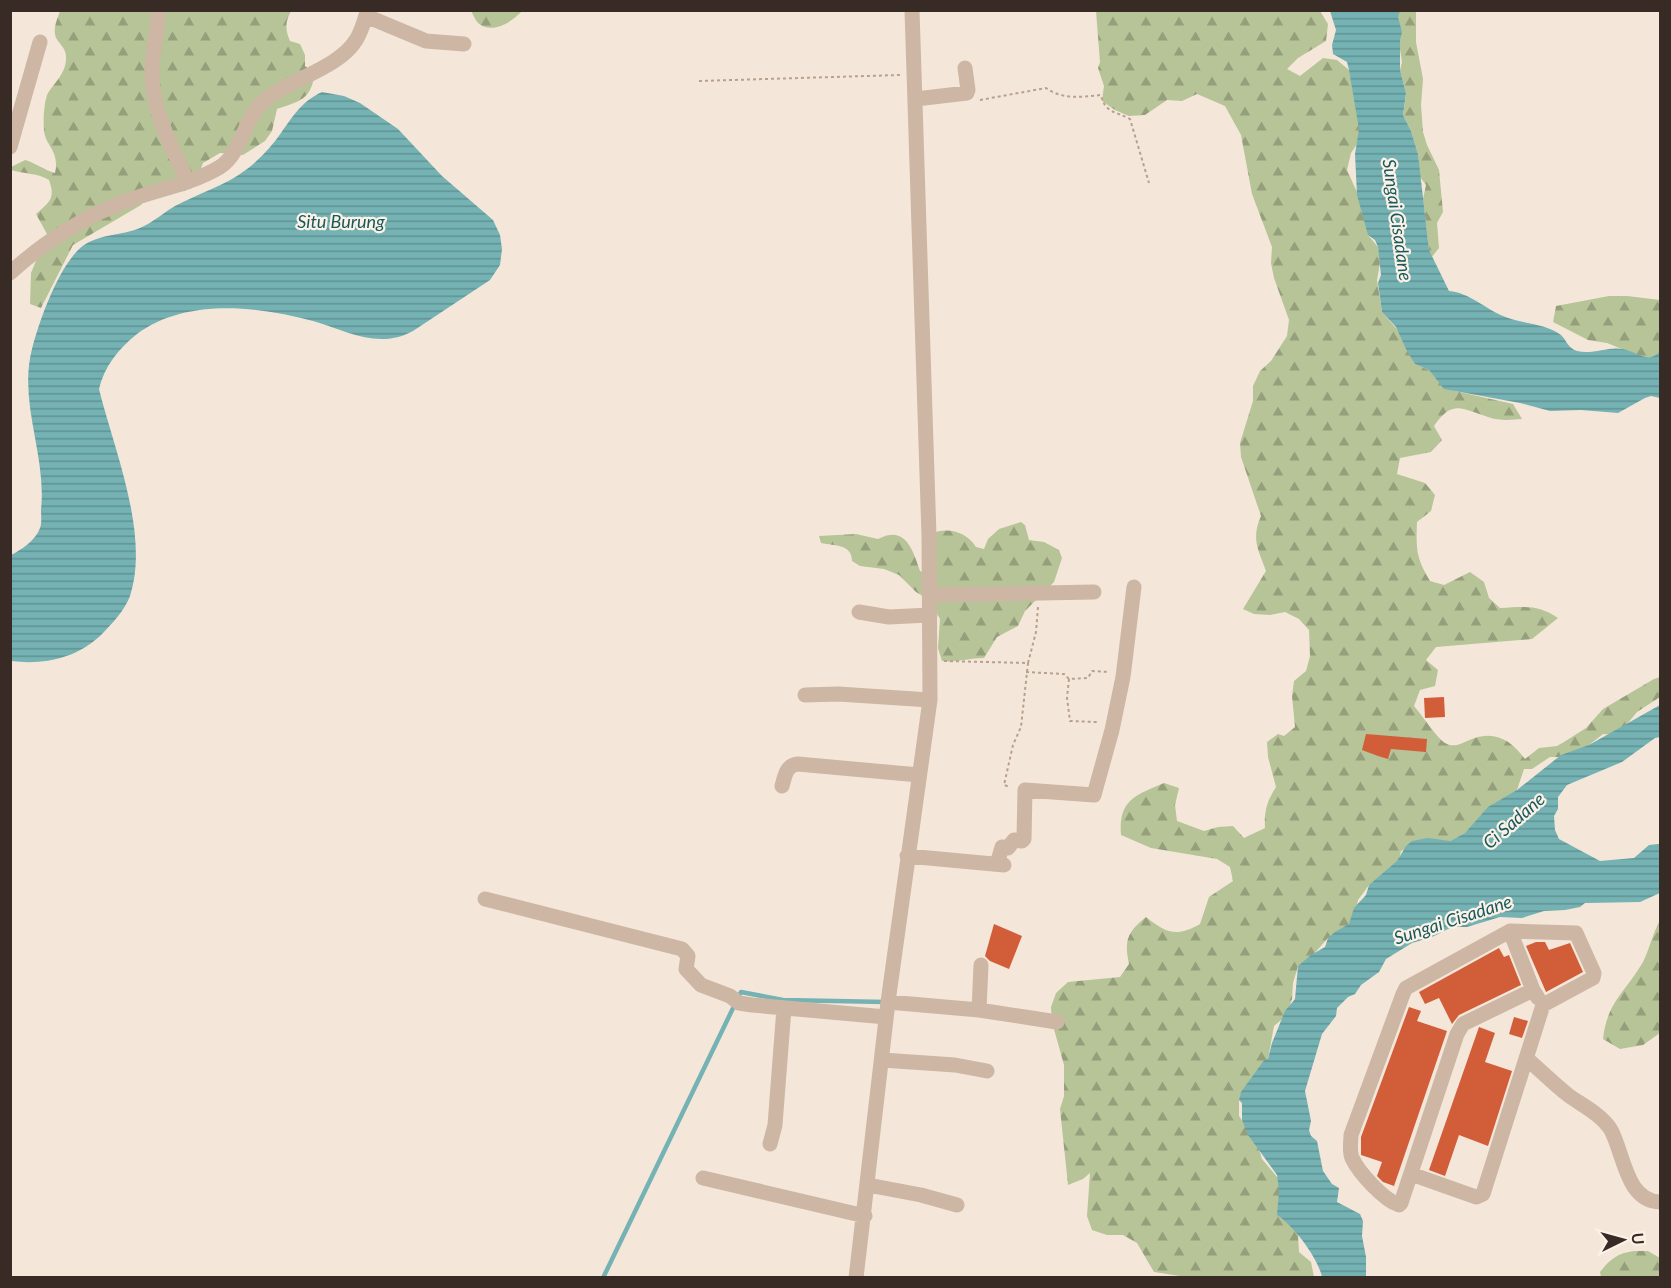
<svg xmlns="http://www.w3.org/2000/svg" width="1671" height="1288" viewBox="0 0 1671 1288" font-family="Lato,sans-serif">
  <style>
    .forest { fill: url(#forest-firs) }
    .water { fill: url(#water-rules) }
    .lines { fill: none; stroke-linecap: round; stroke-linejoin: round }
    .stream { stroke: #75b2b4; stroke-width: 4.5 }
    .building { fill: #d25d39 }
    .path { stroke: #b9a08e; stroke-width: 2; stroke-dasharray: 3 3; stroke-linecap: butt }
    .minor { stroke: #cdb6a4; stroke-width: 15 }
    .labels { text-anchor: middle; stroke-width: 4.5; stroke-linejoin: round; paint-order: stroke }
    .water-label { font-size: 18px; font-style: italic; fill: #17595d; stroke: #fbf1e6 }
  </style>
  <defs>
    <pattern id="forest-firs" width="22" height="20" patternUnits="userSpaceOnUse" patternTransform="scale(1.5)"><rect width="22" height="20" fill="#b6c497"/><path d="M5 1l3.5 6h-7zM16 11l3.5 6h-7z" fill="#959f7b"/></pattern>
    <pattern id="water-rules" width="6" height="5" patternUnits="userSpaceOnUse" patternTransform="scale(1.5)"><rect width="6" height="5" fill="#75b2b4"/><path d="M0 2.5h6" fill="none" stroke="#619192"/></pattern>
  </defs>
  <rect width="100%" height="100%" fill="#f4e7d9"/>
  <path class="forest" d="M60,11H291C285,22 285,29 290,41L300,44L305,55V66L314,73C313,99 298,102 277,109L272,131L265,141L243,155L220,153L203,163L195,185L185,191L148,195L141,205L73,245L41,308L30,304L31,273L47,234L36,214C49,202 56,199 49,180C38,173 24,174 11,170V167L25,160C36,163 44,170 55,173C60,150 45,146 44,130C43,121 44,101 48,93C55,82 67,72 66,57C66,50 62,46 58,41C51,32 57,20 60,11Z
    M471,11H522C512,22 492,35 478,23C475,20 473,14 471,11Z
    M1096,11H1320L1328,24L1326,41L1298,58L1287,69L1300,76L1323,58L1337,60L1349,70L1356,85L1361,138L1351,153L1347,170L1368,217V235L1378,247L1380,263L1377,280L1382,312L1402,335L1415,364L1429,370L1439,382L1451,390L1513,404L1522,419C1510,420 1499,421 1488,417C1461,409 1453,399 1434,426L1442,440L1431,452L1400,458L1397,474L1425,483L1435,495L1431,511L1417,522C1416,549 1416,558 1430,581L1444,585L1470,572L1484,582L1489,598L1500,608C1525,607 1537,604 1558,618L1532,639L1436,647L1426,660L1438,670L1435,686L1420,690L1414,706C1421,714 1438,739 1445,743C1455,749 1463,742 1472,739C1495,730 1511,740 1525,759L1539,748L1557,746L1564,742L1586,728L1603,709L1654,679L1660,677V697L1637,712L1618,735L1603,734L1589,745L1585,751L1572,757H1550L1532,769H1524L1517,790L1465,833L1450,841L1417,843L1401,851L1397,868L1369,885L1358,900L1355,917L1344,931L1328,938L1311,957L1298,966L1293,983L1292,999L1287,1015L1274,1026L1268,1059L1239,1100V1116L1257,1143L1262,1159L1282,1183L1291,1221L1298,1235L1299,1252L1311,1262L1314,1277L1193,1278L1154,1272L1137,1243L1123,1235H1107L1092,1230L1087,1216L1090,1173L1083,1179L1068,1185L1060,1109L1064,1096V1065L1052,1022L1051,1007L1056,993L1068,982L1120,977L1129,964C1124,941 1127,932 1146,917C1167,934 1177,937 1200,924L1209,897L1233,881L1230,867L1217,859L1151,848L1121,835C1118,800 1136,795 1164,783L1179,788L1175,805L1177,821L1204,831L1218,827L1233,826L1244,838L1265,828C1264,811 1267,801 1276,787L1268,757L1267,742L1278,734L1284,736L1295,727L1292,696L1294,681L1306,671L1310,656L1309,630L1299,619L1285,612L1270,615L1254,614L1243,609L1266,571C1258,549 1251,539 1261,516L1241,457L1240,443L1253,401V386L1260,371L1271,361L1287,336L1289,320L1274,278L1271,263L1272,247L1252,194L1241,135L1225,106L1197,94L1182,101L1167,100L1145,115L1129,116L1115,110L1102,101L1104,86L1098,68L1100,62Z
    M1394,11H1416V42L1423,79L1421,105L1423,132L1427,145L1439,170L1443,212L1437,223L1439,248L1431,258L1429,250L1423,199L1426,185L1420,177L1418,154L1411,131L1403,115L1406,93L1400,70L1402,62Z
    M1609,296H1627L1660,300V353L1653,357L1644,358L1607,343L1588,340L1553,322L1556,306Z
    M1021,522L1025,525L1029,540L1044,542L1059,550L1062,558L1054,582L1025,611L1018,626L997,637L984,658C972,658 951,663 942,661L938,648L940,619L930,600L916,592L899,575L884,569L860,566L852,561C852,544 835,546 821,543L819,536L856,534L878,539C906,524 913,551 920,571L927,574L931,534C947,526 967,532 976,547L984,549L988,539L999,529Z
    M1660,920V1033L1643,1045L1620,1049L1603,1039C1607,1001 1627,991 1644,960C1650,947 1653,933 1660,920Z
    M1634,1251H1648L1660,1258V1277H1601L1600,1272C1610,1259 1618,1253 1634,1251Z"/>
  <path class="water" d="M1330,11H1400L1398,17L1402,32L1400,40V70L1406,93L1403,115L1411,131L1418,154L1429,250L1449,291C1470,293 1484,308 1503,316C1520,324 1546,323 1561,335C1567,341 1568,348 1577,351C1593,355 1608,346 1623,349C1638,352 1648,365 1660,351V398L1651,396L1645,398L1618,413L1581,410L1550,411L1520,403L1444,389L1429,370L1415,364L1407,351L1396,327L1382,312L1378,283L1381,275L1378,247L1375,240L1368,235L1357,195L1355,154L1359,129L1349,70L1347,62L1333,54L1332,45L1336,30Z
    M322,92L344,96L360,103L398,129L442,176L493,220L500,235L502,249L500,265L490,280L413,331C378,350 348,331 313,321C257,306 186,298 137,334C119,348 104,367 99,389C114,450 150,534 130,596C125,610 111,625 100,636C75,659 43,665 11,661V555C21,550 36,540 40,528C42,523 41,516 41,510C47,455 18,403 32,349C39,321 60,262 84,245C102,233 125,236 144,226C155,221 164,212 175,206C199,193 225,186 247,169C260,159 272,146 281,133C293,116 302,101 322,92Z
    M1660,705V737L1655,738L1622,762L1567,785L1558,797V809L1554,816L1555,830L1559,839L1600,861L1634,858L1649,845L1660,844V893L1640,902L1585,903L1580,907L1565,910L1544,911L1522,918L1500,917L1467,927H1452L1432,937L1412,943L1386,959L1379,972L1361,985L1355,994L1348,997L1337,1008L1336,1016L1322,1034L1305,1091L1311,1121L1309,1130L1311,1136L1317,1141L1323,1171L1332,1184L1339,1188L1337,1202L1360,1214L1363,1221L1362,1236L1366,1257V1277H1322C1318,1258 1294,1226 1277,1215L1279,1191L1277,1175L1248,1135L1242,1120V1103L1239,1100L1241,1092L1265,1059H1268L1272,1043L1285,1011L1295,999L1298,966L1311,955L1325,947L1328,938L1335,932L1349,924L1354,908L1366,895L1369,885L1397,861L1406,846L1412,841L1428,838L1450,841L1465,833L1488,807L1517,790L1561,755L1589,745Z"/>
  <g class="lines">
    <path class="stream" d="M737,999L741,992L783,1000L886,1002
      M603,1278L735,1004"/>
  </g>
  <path class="building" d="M1444,697L1445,717L1425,718L1424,698Z
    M1366,734L1427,739L1426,752L1391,749L1388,759L1378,756L1362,750Z
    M994,924L1022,936L1009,969L990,961L985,956Z
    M1536,942H1545L1549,950L1570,943L1583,972L1546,992L1526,946Z
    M1499,948L1504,957L1509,955L1521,985L1459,1015L1452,1024L1439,998L1425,1004L1419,992Z
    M1409,1007L1421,1011L1417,1021L1447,1031L1394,1186L1383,1182L1377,1176L1382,1162L1361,1155V1137Z
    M1514,1017L1528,1021L1522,1038L1509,1034Z
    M1479,1027L1495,1033L1485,1062L1512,1071L1488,1146L1459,1135L1445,1176L1429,1170Z"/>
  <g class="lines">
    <path class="path" d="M699,81L900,75
      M980,100L1046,88C1063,100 1081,97 1101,95C1105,113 1115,111 1130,119L1149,183
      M944,661L1028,663L1021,727L1013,745L1004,785L1010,787
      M1028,663L1036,632L1038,607
      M1026,672L1064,674L1069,679L1088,678L1092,671L1109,672
      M1069,679L1067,698L1070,721L1097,722"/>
    <path class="minor" d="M159,10C156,39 148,71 155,99C161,128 176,156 188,182
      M366,16L426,41L464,44
      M916,99L967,93L968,90L965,68
      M10,147L40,42
      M10,273C43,243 80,219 121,203C154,190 190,185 220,167C243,152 244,116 265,100C291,79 339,68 356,40C362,31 364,20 368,10
      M929,595L1094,592
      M859,612L889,617L930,615
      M805,695L838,694L930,700
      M782,786C785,776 786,765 798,764L919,775
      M907,856L1004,865
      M997,864L1002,847L1008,848L1014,840L1022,841L1024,839L1025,790L1094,795L1112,730L1123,677L1134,587
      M485,899L682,949L688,956L686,969L701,985L730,996L739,1003L752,1005L886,1017
      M1510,931L1533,990L1538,998
      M888,1002L979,1010L1057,1022
      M979,1010L981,965
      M1526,1058C1540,1070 1553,1083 1568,1095C1582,1105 1602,1115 1611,1130C1624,1154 1626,1201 1660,1202
      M882,1060L955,1065L987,1071
      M770,1144L775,1125L784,1008
      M1411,1174L1476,1197L1483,1194L1543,1005L1593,978L1594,973L1576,933L1510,931L1406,988L1403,994L1351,1135C1351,1142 1349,1151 1352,1158C1359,1173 1384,1200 1399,1205L1401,1203L1457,1034L1463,1024L1533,990
      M703,1178L865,1216
      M868,1185L921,1195L957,1205
      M856,1278L888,1002L930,700L929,536L912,10"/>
  </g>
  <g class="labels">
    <g class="water-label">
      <text transform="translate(1397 220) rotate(82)" y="6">Sungai Cisadane</text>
      <text x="341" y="228">Situ Burung</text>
      <text transform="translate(1514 821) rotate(-41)" y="6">Ci Sadane</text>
      <text transform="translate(1453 920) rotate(-18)" y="6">Sungai Cisadane</text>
    </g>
  </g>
  <rect width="1671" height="1288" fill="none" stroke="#382b26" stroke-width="24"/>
  <g transform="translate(1623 1240) rotate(85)" stroke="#fbf1e6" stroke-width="4.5" paint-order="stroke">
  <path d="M0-4.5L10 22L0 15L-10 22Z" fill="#382b26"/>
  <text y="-9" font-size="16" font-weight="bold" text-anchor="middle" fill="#382b26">U</text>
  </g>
</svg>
